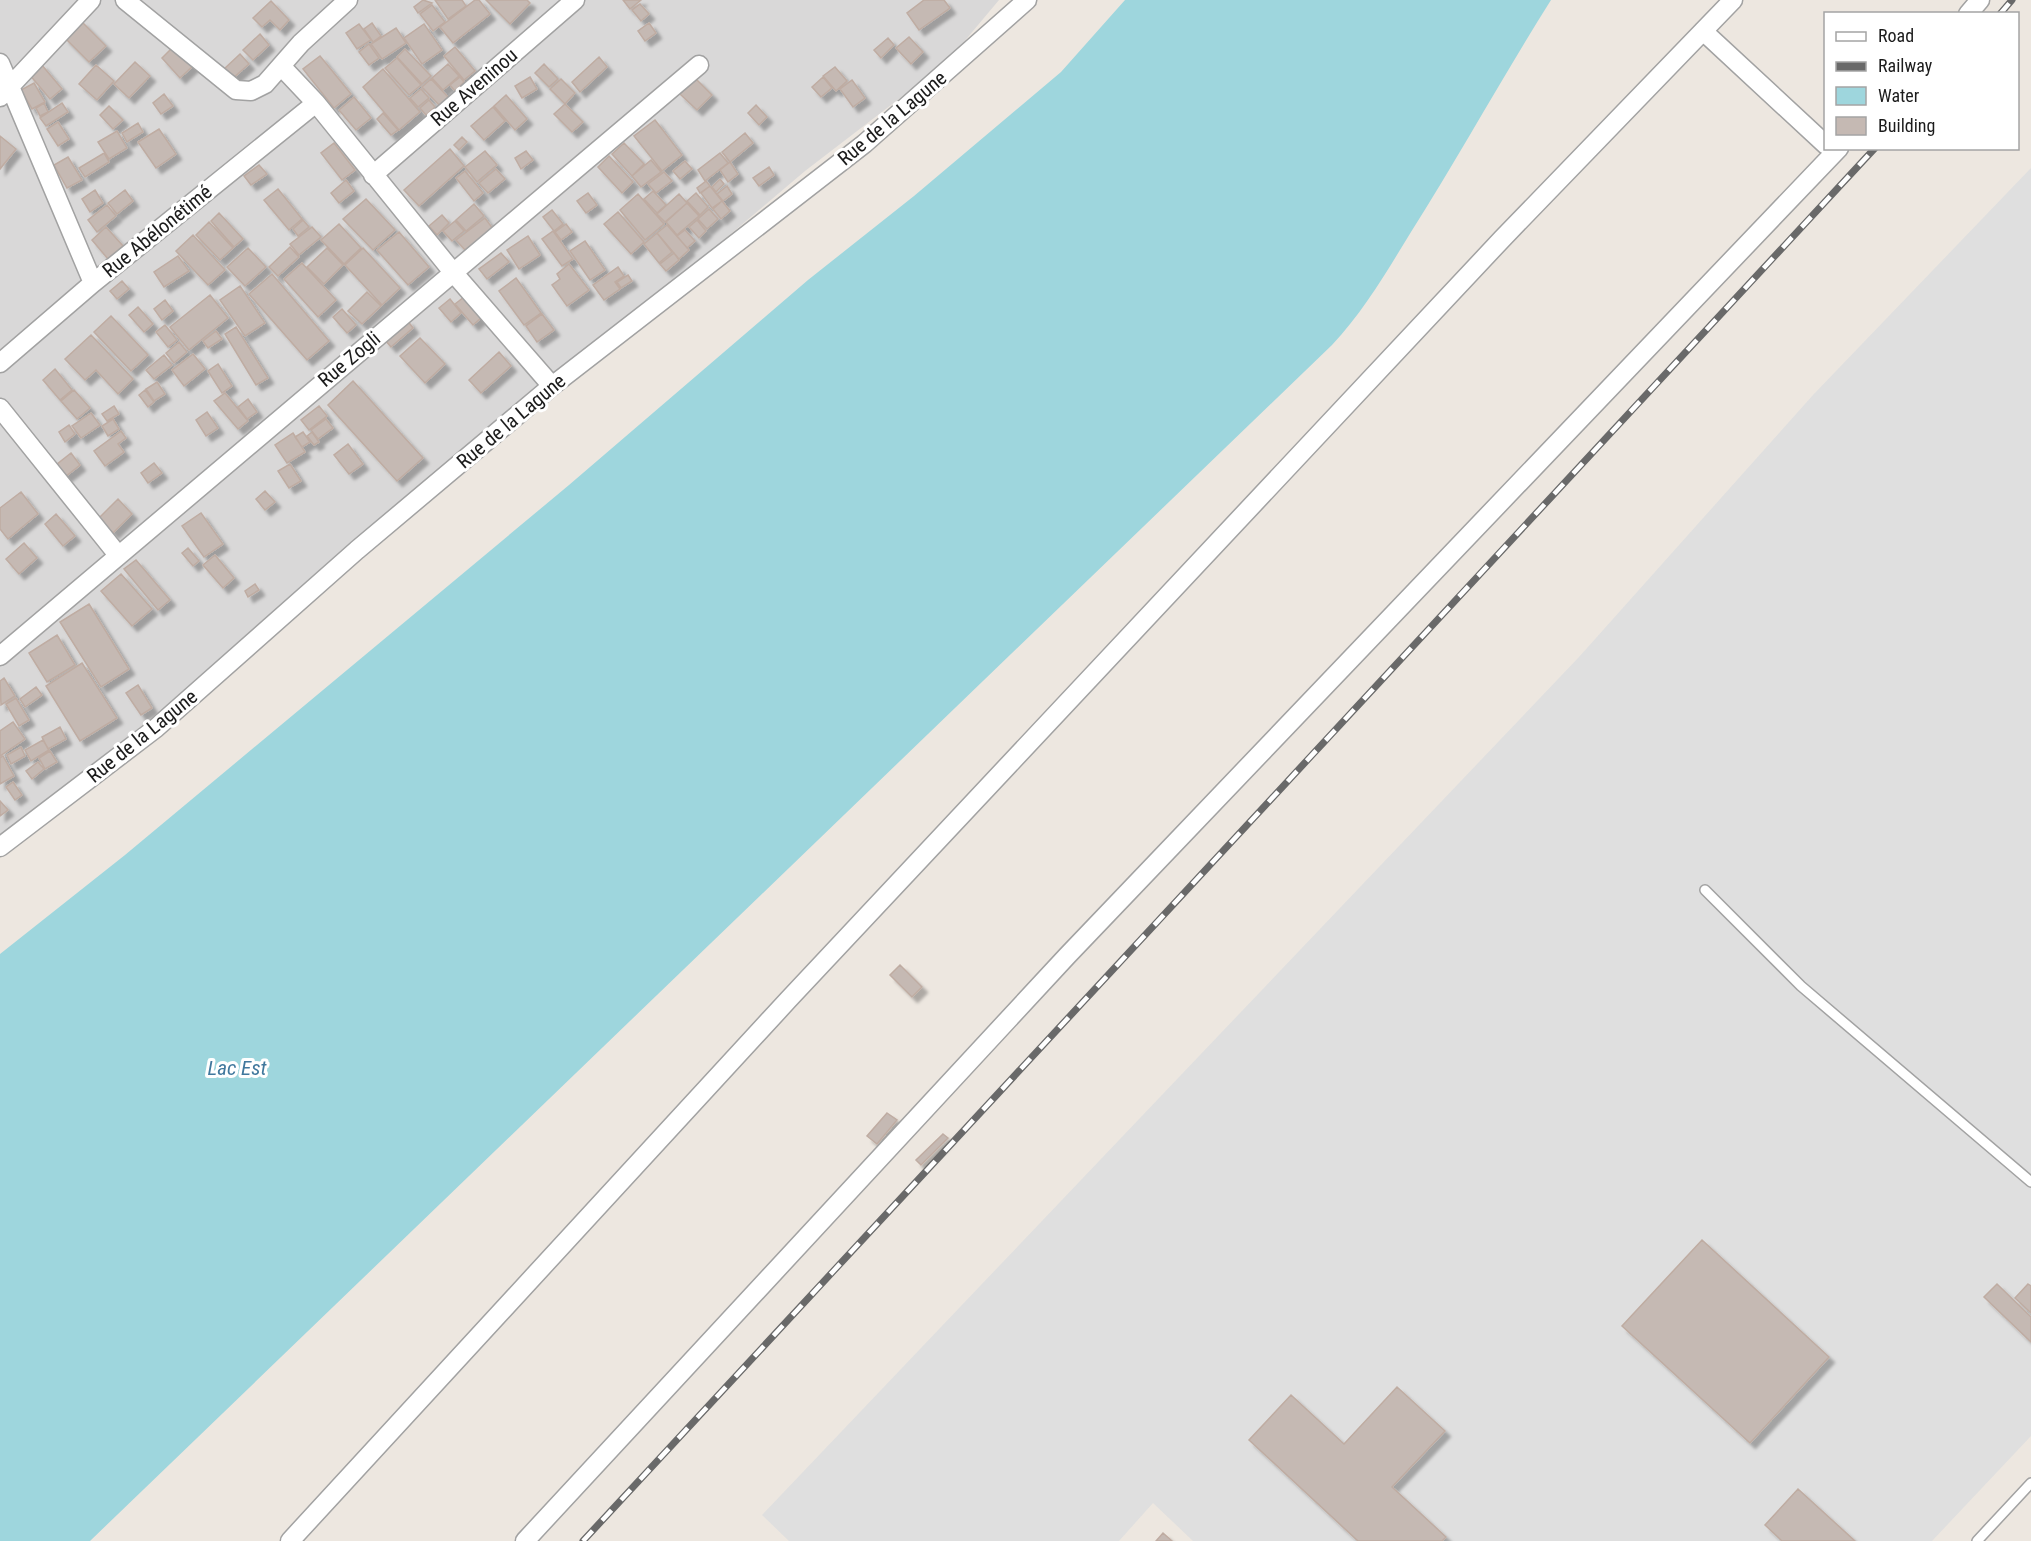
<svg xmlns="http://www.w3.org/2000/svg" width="2031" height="1541" viewBox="0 0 2031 1541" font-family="'Roboto Condensed',sans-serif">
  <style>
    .residential { fill: #d9d8d8 }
    .parking { fill: #dfdfdf }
    .water { fill: #9ed6dd }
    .building { fill: #c5b9b3; stroke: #bfaca2; stroke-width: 1.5; filter: url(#shadow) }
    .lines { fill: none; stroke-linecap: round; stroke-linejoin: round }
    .lane-casing { stroke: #a2a2a2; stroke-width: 12 }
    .street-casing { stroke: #a2a2a2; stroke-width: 21 }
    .lane { stroke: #fff; stroke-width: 9 }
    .street { stroke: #fff; stroke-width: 18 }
    .rail-casing { stroke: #696969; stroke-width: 7 }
    .rail { stroke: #fff; stroke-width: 4.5; stroke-dasharray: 14; stroke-linecap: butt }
    .labels { text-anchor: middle; stroke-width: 6; stroke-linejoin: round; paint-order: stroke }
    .street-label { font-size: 20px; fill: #1b1b1b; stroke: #fff }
    .water-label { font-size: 21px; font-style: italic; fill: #40789d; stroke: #fff }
  </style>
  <defs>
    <filter id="shadow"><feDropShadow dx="5.5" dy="5.5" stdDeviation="1.5" flood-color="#0004"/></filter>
  </defs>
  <rect width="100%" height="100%" fill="#ede7e0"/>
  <path class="residential" d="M0,0H999L947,62L805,171L265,629L0,837Z"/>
  <path class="parking" d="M2031,168V1436L1932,1541H1193L1153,1503L1119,1541H789L762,1515L1579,657L1813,395Z"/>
  <path class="water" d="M1125,0H1551C1503,76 1459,156 1411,232C1387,271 1364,311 1332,345L90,1541H0V954L125,855L569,485L808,280L914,196L1061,72Z"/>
  <path class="building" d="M423,0L432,3L418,13L414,7Z
    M435,0H462L466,6L448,19Z
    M475,0H479L490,14L453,43L440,27Z
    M486,0H527L530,3L510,24Z
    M623,0H641L630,9Z
    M924,0H944L950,8L919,30L907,13Z
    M271,1L289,20L280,30L270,20L262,27L253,18Z
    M640,4L649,14L641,21L632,10Z
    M432,5L445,22L433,31L420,14Z
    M81,21L106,46L89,62L64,37Z
    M372,23L381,36L373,42L364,29Z
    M649,23L656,33L645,41L638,31Z
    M359,24L371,40L357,49L346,33Z
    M424,24L442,50L422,64L404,38Z
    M396,28L406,43L382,59L371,44Z
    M260,34L269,45L253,60L243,50Z
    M909,37L923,52L911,64L896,48Z
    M888,38L894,45L881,58L874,50Z
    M369,44L379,58L369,65L359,52Z
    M175,45L194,65L180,78L162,58Z
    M455,47L475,71L464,80L444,56Z
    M405,49L431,76L422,84L397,57Z
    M240,54L249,64L232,79L223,70Z
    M320,56L351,94L334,108L303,69Z
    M599,57L607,67L580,92L572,82Z
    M397,58L421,85L409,95L385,68Z
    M135,62L150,76L129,98L114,84Z
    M41,64L62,89L50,99L29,74Z
    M448,64L459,76L443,90L432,78Z
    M544,64L558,79L549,87L535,73Z
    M96,65L114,81L97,100L79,84Z
    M835,67L847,81L836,91L823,76Z
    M383,69L420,112L399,130L363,87Z
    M460,77L464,82L455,91L450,85Z
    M530,77L537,89L522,98L515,86Z
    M823,77L832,88L821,97L812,87Z
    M431,79L449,98L440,106L422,87Z
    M561,79L575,93L565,104L550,89Z
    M696,79L712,95L697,110L680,94Z
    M852,80L865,98L853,107L840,89Z
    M34,83L45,102L32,109L21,90Z
    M421,89L429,98L418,107L410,98Z
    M164,94L173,106L161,114L153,103Z
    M506,95L527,119L515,130L494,106Z
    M354,97L371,118L356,130L339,110Z
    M429,100L435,107L426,115L420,108Z
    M44,103L48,112L40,116L36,108Z
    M62,103L68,112L46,126L40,118Z
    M565,104L583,122L572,132L554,114Z
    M756,105L767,117L759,125L748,113Z
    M109,106L123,120L113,129L100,115Z
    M493,107L505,121L484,140L471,126Z
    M383,113L398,130L391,135L377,119Z
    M655,120L682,155L662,171L634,136Z
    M58,122L69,139L58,146L47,129Z
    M138,123L143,132L127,142L122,133Z
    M159,129L176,154L156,168L138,142Z
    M117,131L127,148L109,159L98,142Z
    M745,133L753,143L730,162L722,152Z
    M0,136L16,149L0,169Z
    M462,137L467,142L459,150L454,145Z
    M334,143L355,170L342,180L321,153Z
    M624,143L644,164L632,176L612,154Z
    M450,149L464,166L419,206L404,190Z
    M485,151L497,165L477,182L465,167Z
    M526,151L533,160L521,169L515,158Z
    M104,153L109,162L85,177L79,168Z
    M720,153L728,163L705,181L698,170Z
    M609,156L633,182L622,193L598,167Z
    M68,157L82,180L67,188L54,165Z
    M651,160L661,172L641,187L632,176Z
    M685,161L692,169L680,179L673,171Z
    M730,162L738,174L728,182L720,170Z
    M259,165L267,174L251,185L244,176Z
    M769,167L774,175L759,186L753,178Z
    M496,169L505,179L488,193L479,183Z
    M465,171L483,193L474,201L456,178Z
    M664,172L672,181L656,193L648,184Z
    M720,179L724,184L716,192L712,187Z
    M346,180L354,191L339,203L331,193Z
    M706,181L710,186L700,193L697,188Z
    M710,186L722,201L712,208L701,193Z
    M727,186L732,194L723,201L717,194Z
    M278,189L302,219L289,230L264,200Z
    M95,190L103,203L90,212L82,199Z
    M125,190L133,201L117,214L108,203Z
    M653,191L666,205L657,213L644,199Z
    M588,193L597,205L586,213L577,201Z
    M696,193L708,207L700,215L687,201Z
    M638,194L664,224L645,240L620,210Z
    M679,194L687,203L665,222L657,214Z
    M366,199L395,230L373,250L343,219Z
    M722,201L730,211L721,219L713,209Z
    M687,203L699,216L677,235L666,222Z
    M474,204L484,216L466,231L456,220Z
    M107,205L116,216L97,232L88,220Z
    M709,209L718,219L707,229L698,219Z
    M552,210L563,224L554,231L543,217Z
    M618,212L644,242L631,254L604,224Z
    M219,213L243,239L234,247L211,221Z
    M442,215L449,223L437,235L429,226Z
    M485,218L493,229L465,250L456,240Z
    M303,220L309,227L298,236L293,229Z
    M697,220L706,231L699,238L689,227Z
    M455,221L464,231L452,241L443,231Z
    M209,222L233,248L220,260L196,235Z
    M339,224L361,248L344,264L321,240Z
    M566,224L572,232L561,240L555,232Z
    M667,225L689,250L679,259L657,233Z
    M106,227L123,246L108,259L92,240Z
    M312,227L321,237L299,255L290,244Z
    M685,230L695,241L687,248L677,236Z
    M553,231L573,259L562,266L542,239Z
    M399,232L429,267L408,285L377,250Z
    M657,233L672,252L659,263L644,244Z
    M193,235L225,270L208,285L176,251Z
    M528,236L540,255L519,269L507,250Z
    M585,241L605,270L590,280L570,251Z
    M290,247L299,257L278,276L269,267Z
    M248,248L266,267L245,286L227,267Z
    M327,248L343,265L324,284L307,267Z
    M363,248L400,288L382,305L345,265Z
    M501,253L509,262L487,279L479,269Z
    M674,253L679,260L666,271L660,264Z
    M178,256L189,271L164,287L154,272Z
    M302,263L336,300L318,317L284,279Z
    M569,264L589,290L567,306L552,285L560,279L557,274Z
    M618,267L624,276L615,282L620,289L604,300L593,285Z
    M272,274L329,341L307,360L249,294Z
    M628,275L632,281L621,288L617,282Z
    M516,278L541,313L524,325L499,291Z
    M122,281L129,289L117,299L110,291Z
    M240,286L265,323L245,336L220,300Z
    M367,292L381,306L362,324L348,311Z
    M210,295L228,318L189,350L170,327Z
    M464,297L481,318L473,325L455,304Z
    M450,299L461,313L451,322L439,308Z
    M165,300L173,311L162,320L154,309Z
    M138,307L153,324L144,332L129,315Z
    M342,309L356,325L347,333L333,317Z
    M542,314L554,330L537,342L526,326Z
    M111,316L148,355L131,371L94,332Z
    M407,320L413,328L391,347L385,340Z
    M165,325L177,340L168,347L156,332Z
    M236,327L268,378L256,385L225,334Z
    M216,331L222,339L208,348L203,341Z
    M91,335L133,379L118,394L96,370L85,380L65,359Z
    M420,338L445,364L425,383L400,356Z
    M179,342L187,352L174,363L166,353Z
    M499,352L511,366L481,393L469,380Z
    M193,354L205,369L184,386L172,370Z
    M164,355L172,365L154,379L146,370Z
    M218,364L232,386L222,393L208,371Z
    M55,369L72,390L60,400L43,380Z
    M353,381L423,458L397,481L328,405Z
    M157,382L165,394L154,401L146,389Z
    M74,390L90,408L77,419L61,401Z
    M145,390L154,402L148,407L139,395Z
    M225,393L248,421L238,429L214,401Z
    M248,399L257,412L247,419L238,407Z
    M114,406L119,414L107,421L102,414Z
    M319,406L327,416L309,430L301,420Z
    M207,412L218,428L206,436L196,420Z
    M91,413L100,425L81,438L72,426Z
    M113,419L119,429L108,436L102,426Z
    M326,419L333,428L318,439L311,430Z
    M69,425L75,434L65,442L59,432Z
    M121,431L126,438L118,444L124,452L105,466L94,451Z
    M303,432L310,442L302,447L295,437Z
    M312,432L319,442L314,445L307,436Z
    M293,433L305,452L287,463L275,445Z
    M348,444L363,464L349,474L334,455Z
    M71,453L80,465L65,477L56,465Z
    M154,463L162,473L148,483L141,473Z
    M290,464L301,481L289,488L278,471Z
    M265,491L275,502L265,510L256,499Z
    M21,492L38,514L8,539L0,529V508Z
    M118,499L132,514L113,533L99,518Z
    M201,513L223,544L204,557L182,526Z
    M56,514L75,536L63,546L45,524Z
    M24,543L37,558L19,574L6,559Z
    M188,548L199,561L193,566L182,553Z
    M215,555L234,578L223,588L203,565Z
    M136,560L170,600L158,610L124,569Z
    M121,574L152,609L132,626L101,591Z
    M255,584L259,590L248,597L245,591Z
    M89,604L129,669L101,687L60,622Z
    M57,635L75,665L47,682L29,653Z
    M82,663L117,718L80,741L46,686Z
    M4,678L15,696L1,705L0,681Z
    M138,685L152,708L141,715L126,693Z
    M36,687L42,695L25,707L20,699Z
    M16,698L29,720L19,726L6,704Z
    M13,722L25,739L0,756V731Z
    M60,727L66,739L48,749L42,737Z
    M43,740L49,750L31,761L25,750Z
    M21,747L25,756L11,764L7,755Z
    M50,751L57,762L45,769L39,758Z
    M3,756L14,776L0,784V758Z
    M38,762L44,769L32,779L26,771Z
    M13,782L22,795L15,800L6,787Z
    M0,801L8,810L0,816Z
    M900,965L922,987L912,997L890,975Z
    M887,1113L897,1120L877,1144L867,1136Z
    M943,1134L948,1138L921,1165L916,1160Z
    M1702,1240L1829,1357L1750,1443L1622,1326Z
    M1997,1284L2031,1317V1342L1984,1297Z
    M2028,1284L2031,1286V1313L2015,1298Z
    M1397,1387L1445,1431L1392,1487L1446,1537L1442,1541H1358L1249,1440L1291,1395L1344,1444Z
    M1798,1489L1855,1541H1782L1765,1525Z
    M1163,1533L1172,1541H1156Z"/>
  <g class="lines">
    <defs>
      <path id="lane" d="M1705,890L1801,986L2031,1182
        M1977,1541L2031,1483"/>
      <path id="street" d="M125,0L236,90L251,91L265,84L301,43L348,0
        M1968,14L1980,0
        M1703,31L1826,145
        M0,63L93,283
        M282,67L316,103L452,271L552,386
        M0,97L91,0
        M373,175L575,0
        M0,363L93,283L316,103
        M0,408L118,555
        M0,656L699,65
        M0,847L156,728L357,550L552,386L864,144L1027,0
        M290,1541L788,1000L1502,239L1733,0
        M525,1541L1067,956L1839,148"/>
    </defs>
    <use href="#lane" class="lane-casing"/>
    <use href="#street" class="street-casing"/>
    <use href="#lane" class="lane"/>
    <use href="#street" class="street"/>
    <defs>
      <path id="rail" d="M2000,14L2012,0
        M583,1541L1875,148"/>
    </defs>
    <use href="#rail" class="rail-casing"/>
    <use href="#rail" class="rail"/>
  </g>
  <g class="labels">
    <g class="street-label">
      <text transform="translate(474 87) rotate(-41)" y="7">Rue Aveninou</text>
      <text transform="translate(892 118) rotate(-40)" y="7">Rue de la Lagune</text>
      <text transform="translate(157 231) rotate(-39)" y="7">Rue Abélonétimé</text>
      <text transform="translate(349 359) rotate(-40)" y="7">Rue Zogli</text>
      <text transform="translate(511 421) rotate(-40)" y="7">Rue de la Lagune</text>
      <text transform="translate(142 736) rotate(-39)" y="7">Rue de la Lagune</text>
    </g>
    <g class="water-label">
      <text x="237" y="1075">Lac Est</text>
    </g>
  </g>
  <rect x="1824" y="12" width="195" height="138" fill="#ffffff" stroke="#a4a4a4" stroke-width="1.5"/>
  <rect x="1836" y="32" width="30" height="9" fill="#ffffff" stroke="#a4a4a4" stroke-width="1.5"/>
  <text x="1878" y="42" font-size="18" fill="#1b1b1b">Road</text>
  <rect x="1836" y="62" width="30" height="9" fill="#696969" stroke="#a4a4a4" stroke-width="1.5"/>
  <text x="1878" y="72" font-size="18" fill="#1b1b1b">Railway</text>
  <rect x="1836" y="87" width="30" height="18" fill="#9ed6dd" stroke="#a4a4a4" stroke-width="1.5"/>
  <text x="1878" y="102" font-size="18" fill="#1b1b1b">Water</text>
  <rect x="1836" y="117" width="30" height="18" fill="#c5b9b3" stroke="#a4a4a4" stroke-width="1.5"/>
  <text x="1878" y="132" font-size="18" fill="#1b1b1b">Building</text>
</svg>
